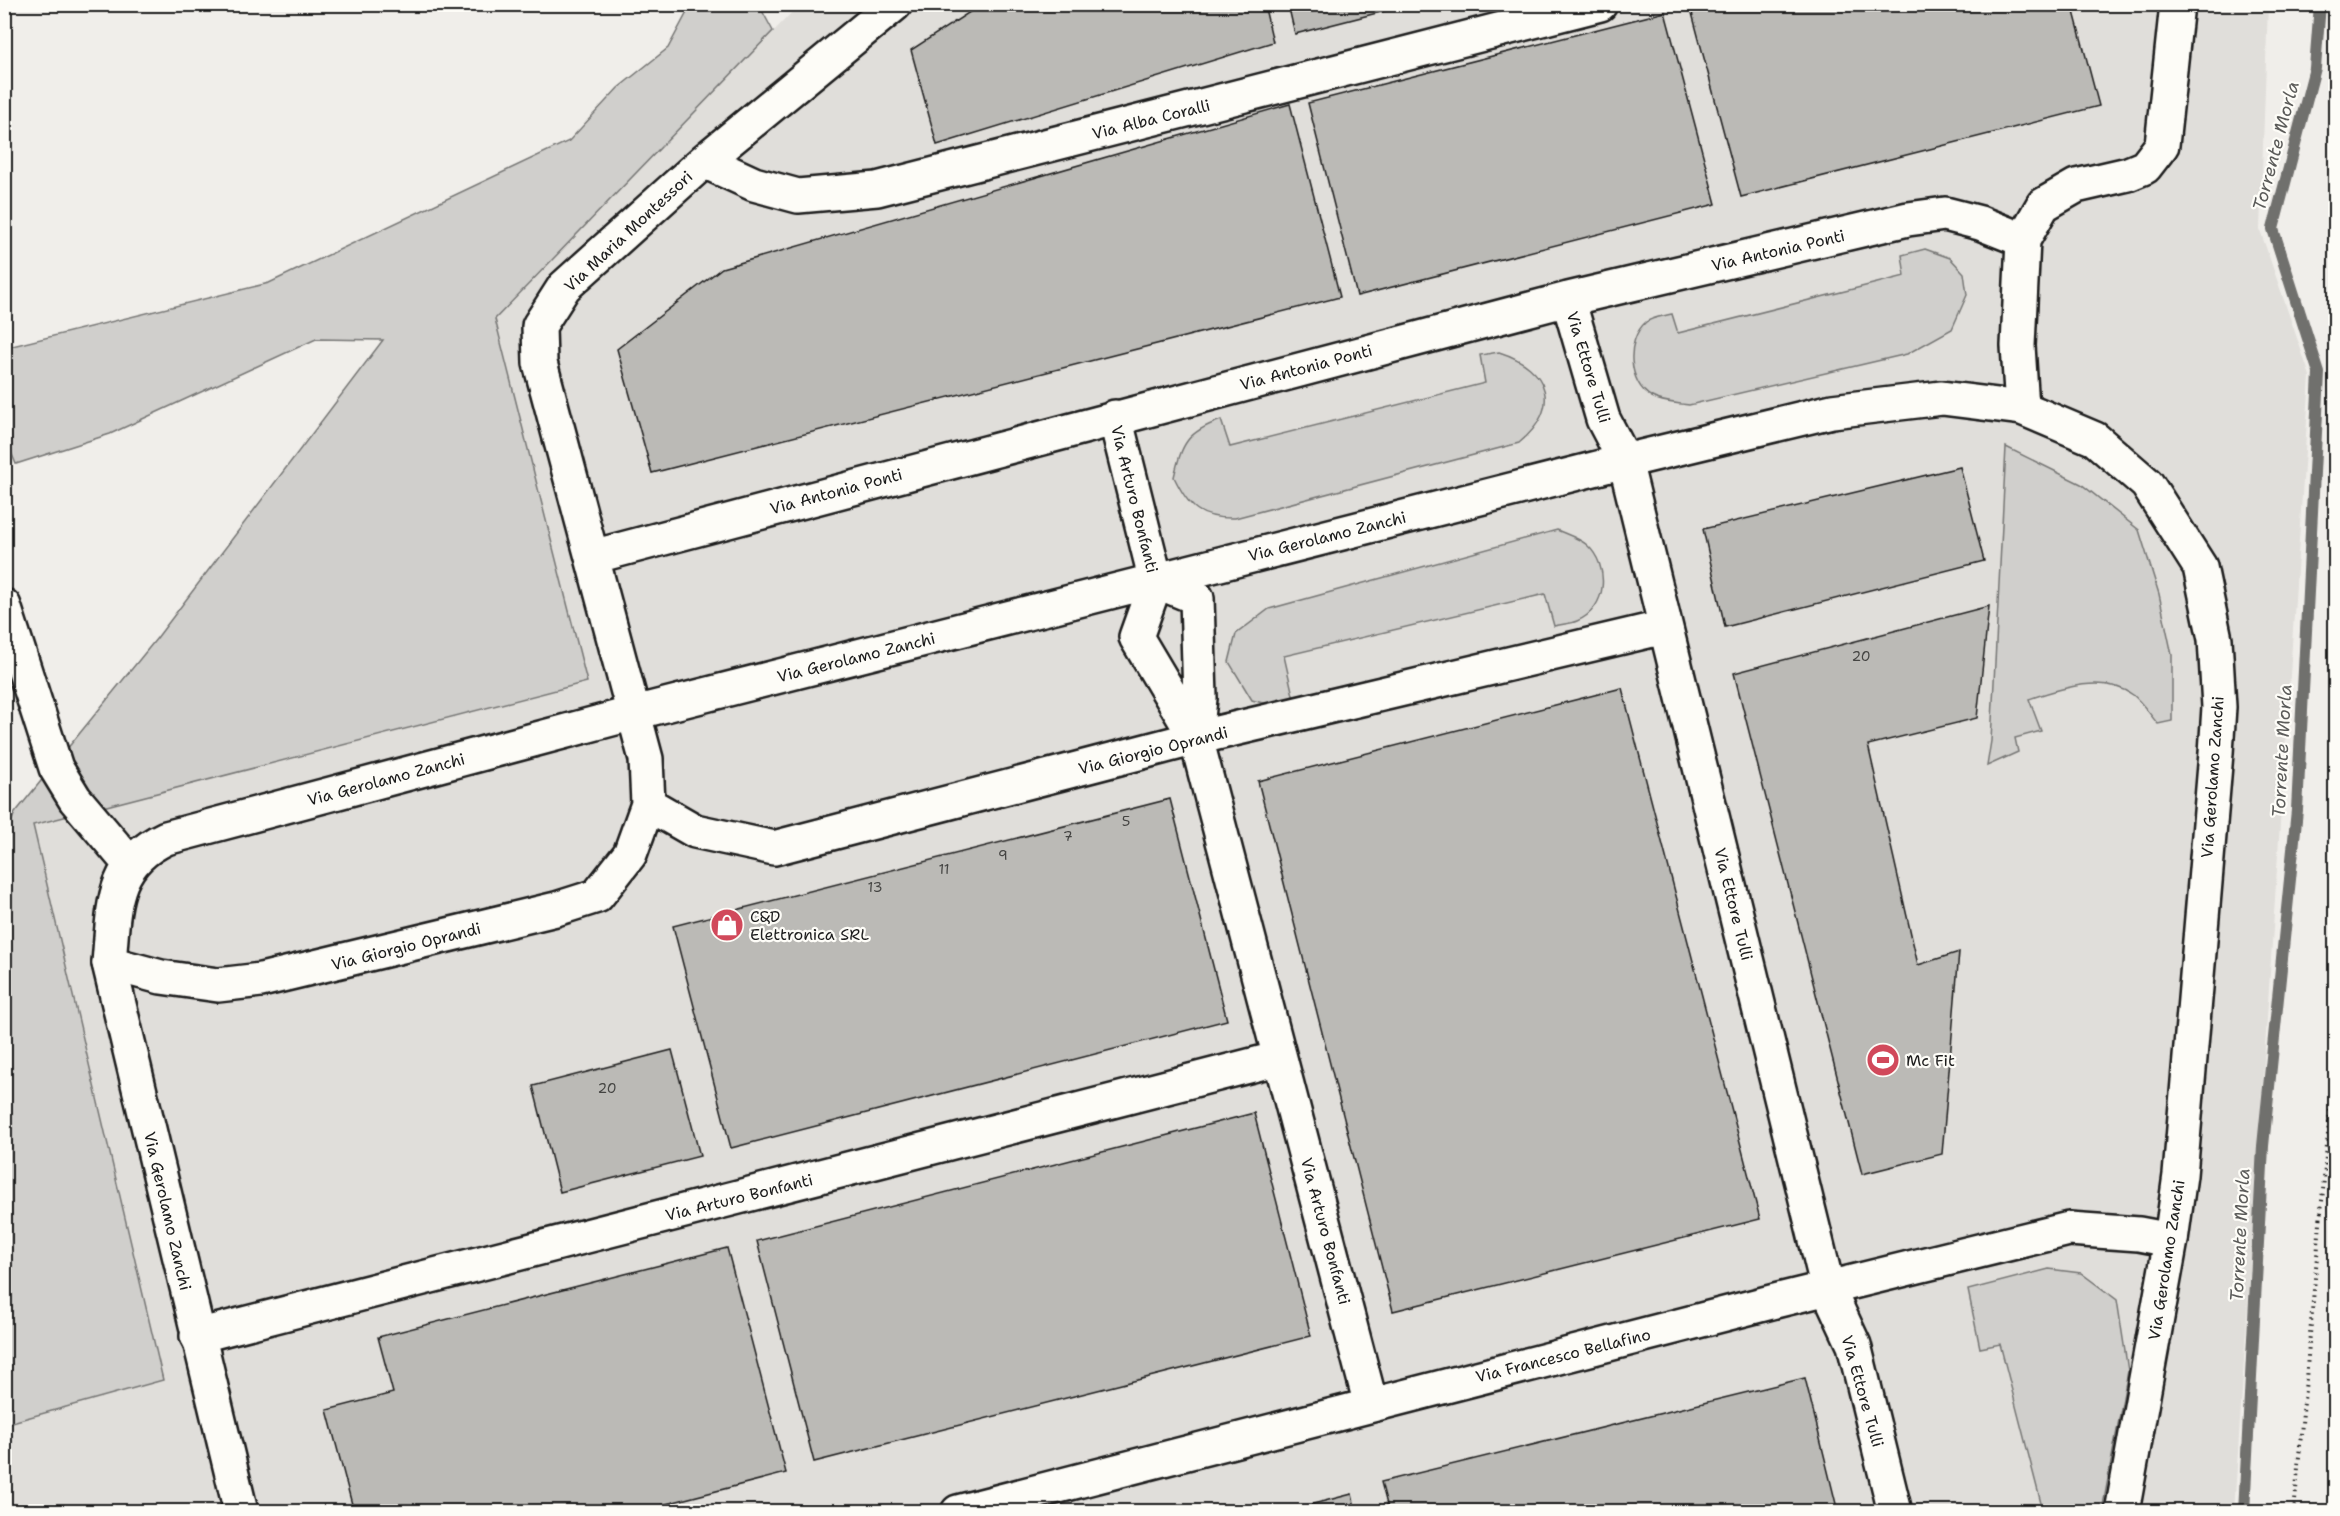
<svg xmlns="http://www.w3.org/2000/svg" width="2340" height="1516" viewBox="0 0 2340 1516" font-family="'Shantell Sans',sans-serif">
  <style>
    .built { fill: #e0deda }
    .green { fill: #d0cfcc; stroke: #767674; stroke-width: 1.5 }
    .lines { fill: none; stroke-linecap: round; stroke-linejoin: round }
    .stream { stroke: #706f6d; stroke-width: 12 }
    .building { fill: #bbbab6; stroke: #1c1c1c; stroke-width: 1.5 }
    .street-casing { stroke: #1c1c1c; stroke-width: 38 }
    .secondary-casing { stroke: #1c1c1c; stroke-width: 38 }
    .path { stroke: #1c1c1c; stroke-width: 4; stroke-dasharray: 1.5 4.5; stroke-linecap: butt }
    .street { stroke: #fdfcf7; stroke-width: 33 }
    .secondary { stroke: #fdfcf7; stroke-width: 33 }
    .labels { text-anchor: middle; stroke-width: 4.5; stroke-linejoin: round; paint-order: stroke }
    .number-label { font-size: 14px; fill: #444442 }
    .street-label { font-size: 16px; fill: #1c1c1c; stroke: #fdfcf7 }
    .poi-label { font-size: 16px; fill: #1c1c1c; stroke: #fdfcf7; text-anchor: start }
    .water-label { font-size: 18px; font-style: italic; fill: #5b5b59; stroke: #fdfcf7 }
  </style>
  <rect width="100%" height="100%" fill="#f0eeea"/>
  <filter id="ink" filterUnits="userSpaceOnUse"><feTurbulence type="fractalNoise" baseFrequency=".0167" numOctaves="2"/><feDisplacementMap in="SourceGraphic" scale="12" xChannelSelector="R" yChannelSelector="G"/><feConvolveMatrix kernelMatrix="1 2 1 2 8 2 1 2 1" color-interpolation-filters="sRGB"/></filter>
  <g filter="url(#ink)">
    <path class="built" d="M799,5H2268L2260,230L2310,376L2234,1511L5,1512V1424L163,1380L33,825L587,682L495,319Z"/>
    <path class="green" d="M691,5H759L773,31L495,319L587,682L33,825L163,1380L5,1424V835L15,813L157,638L383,340L316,339L110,434L16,464L5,438L4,348L269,283L569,141L618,88L668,48Z
      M1925,249L1950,258L1964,273L1967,295L1952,329L1907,354L1689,405C1677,403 1662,403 1652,397C1628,384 1625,340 1646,322C1652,317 1664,316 1672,314L1678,333L1905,276L1902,255Z
      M1499,352C1550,368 1562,408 1519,443L1235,518C1200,519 1189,508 1174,477C1182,443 1187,432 1221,420L1230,447L1485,383L1480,355Z
      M2006,447L2081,484L2139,530L2159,594L2172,655V721L2158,724C2150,715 2142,702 2133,695C2104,673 2059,689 2029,699L2041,731L2015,738L2018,752L1987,766L1991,741Z
      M1557,530C1566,534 1579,538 1587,545C1610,566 1608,608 1577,621C1570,624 1561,624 1554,626L1545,594L1284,656L1295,704L1281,708L1252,700L1229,662L1236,634L1269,609Z
      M2049,1269L2081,1273L2117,1300L2128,1371L2102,1511H2043L2000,1344L1980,1348L1968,1290Z"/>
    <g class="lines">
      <path class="stream" d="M2244,1512L2263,1146L2297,810L2319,373L2273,229L2315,68L2320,4"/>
    </g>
    <path class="building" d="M982,4H1264L1273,42L937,145L911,50Z
      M1288,4H1412L1295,34Z
      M1726,4H2072L2099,106L1741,197L1692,13Z
      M1665,12L1716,204L1357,296L1308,103Z
      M1290,104L1340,297L652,473L617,349L722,268Z
      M1960,467L1984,561L1725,627L1703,529Z
      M1989,606L1977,718L1868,745L1918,965L1959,952L1942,1154L1862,1174L1734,673Z
      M1622,688L1760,1219L1393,1311L1258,781Z
      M1170,799L1227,1020L731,1148L673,926Z
      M672,1050L700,1156L560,1192L533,1086Z
      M1254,1113L1311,1336L814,1462L757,1241Z
      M727,1248L786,1473L635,1512H354L327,1410L393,1393L378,1337Z
      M1805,1378L1838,1512H1389L1381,1482Z
      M1352,1494L1356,1512H1282Z"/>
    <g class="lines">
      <defs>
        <path id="street" d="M704,161L754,184L798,196L877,189L1600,4
          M1568,299L1603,419L1625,461L1828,1289L1854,1345L1895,1512
          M2022,408L2018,346L2023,240L2043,205L2076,186L2128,174L2145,167L2162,145L2177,4
          M1115,417L1156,581L1136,637L1196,738L1371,1405
          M592,557L1568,299L1908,219L1945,214L1980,223L2023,240
          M1156,581L1197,598L1200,698L1196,738
          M648,804L695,831L774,848L1196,738L1665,627
          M109,963L161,977L218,985L261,980L556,909L597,896L630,854L648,804L646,759L540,363L539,326L564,287L704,161L895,4
          M197,1336L1280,1058
          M958,1512L1779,1300L2069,1229L2139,1234L2171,1240"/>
        <path id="secondary" d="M4,606L56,768L75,799L130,864
          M241,1512L109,963C114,909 110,864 166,838L634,713L1625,461L1832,411L1942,398L2022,408L2095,439L2147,484L2200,567L2215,639L2219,707L2216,753L2180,1175L2171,1240L2122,1512"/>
      </defs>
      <use href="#street" class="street-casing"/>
      <use href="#secondary" class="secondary-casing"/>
      <path class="path" d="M2294,1512L2336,1045"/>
      <use href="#street" class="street"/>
      <use href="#secondary" class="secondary"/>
    </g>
  </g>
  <defs>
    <symbol id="shop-disc" viewBox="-11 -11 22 22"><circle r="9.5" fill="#d1495b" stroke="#fdfcf7"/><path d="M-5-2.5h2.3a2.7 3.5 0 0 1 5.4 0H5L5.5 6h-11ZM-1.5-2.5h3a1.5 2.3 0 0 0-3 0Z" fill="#fff"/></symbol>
    <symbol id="stadium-disc" viewBox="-11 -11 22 22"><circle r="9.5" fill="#d1495b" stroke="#fdfcf7"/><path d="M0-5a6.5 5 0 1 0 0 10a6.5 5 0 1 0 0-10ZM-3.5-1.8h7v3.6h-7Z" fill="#fff"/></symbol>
  </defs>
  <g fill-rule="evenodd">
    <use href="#shop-disc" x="708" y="906" width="38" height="38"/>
    <use href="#stadium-disc" x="1864" y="1041" width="38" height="38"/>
  </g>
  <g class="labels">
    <g class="number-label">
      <text x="1861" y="661">20</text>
      <text x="1126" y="826">5</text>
      <text x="1068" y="841">7</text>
      <text x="1003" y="860">9</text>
      <text x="944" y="874">11</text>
      <text x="875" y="892">13</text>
      <text x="607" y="1093">20</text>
    </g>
    <g class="street-label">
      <text transform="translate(1151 119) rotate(-14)" y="6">Via Alba Coralli</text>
      <text transform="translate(628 231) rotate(-43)" y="6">Via Maria Montessori</text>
      <text transform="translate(1778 250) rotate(-13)" y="6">Via Antonia Ponti</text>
      <text transform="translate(1306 367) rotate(-15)" y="6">Via Antonia Ponti</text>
      <text transform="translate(1589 367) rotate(73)" y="6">Via Ettore Tulli</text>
      <text transform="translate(836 491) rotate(-15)" y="6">Via Antonia Ponti</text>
      <text transform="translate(1135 499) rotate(76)" y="6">Via Arturo Bonfanti</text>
      <text transform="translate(1327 536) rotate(-14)" y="6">Via Gerolamo Zanchi</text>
      <text transform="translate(856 657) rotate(-14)" y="6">Via Gerolamo Zanchi</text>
      <text transform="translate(1153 750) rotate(-14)" y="6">Via Giorgio Oprandi</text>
      <text transform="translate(2212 777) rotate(-86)" y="6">Via Gerolamo Zanchi</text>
      <text transform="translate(386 779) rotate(-15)" y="6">Via Gerolamo Zanchi</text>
      <text transform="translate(1734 904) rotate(76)" y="6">Via Ettore Tulli</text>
      <text transform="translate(406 946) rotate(-14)" y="6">Via Giorgio Oprandi</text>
      <text transform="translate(739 1197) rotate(-14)" y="6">Via Arturo Bonfanti</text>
      <text transform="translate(168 1211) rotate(77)" y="6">Via Gerolamo Zanchi</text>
      <text transform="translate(1326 1231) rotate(75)" y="6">Via Arturo Bonfanti</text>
      <text transform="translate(2166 1260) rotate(-81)" y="6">Via Gerolamo Zanchi</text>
      <text transform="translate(1563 1355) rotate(-14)" y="6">Via Francesco Bellafino</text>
      <text transform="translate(1863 1391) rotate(74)" y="6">Via Ettore Tulli</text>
    </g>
    <g class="poi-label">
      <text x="750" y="922">C&amp;D<tspan x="750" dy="18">Elettronica SRL</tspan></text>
      <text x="1906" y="1066">Mc Fit</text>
    </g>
    <g class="water-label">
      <text transform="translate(2276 146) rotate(-75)" y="6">Torrente Morla</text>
      <text transform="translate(2282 751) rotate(-87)" y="6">Torrente Morla</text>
      <text transform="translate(2240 1235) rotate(-87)" y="6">Torrente Morla</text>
    </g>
  </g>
  <rect width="2340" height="1516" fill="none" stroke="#fdfcf7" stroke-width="24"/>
  <rect x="12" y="12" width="2316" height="1492" fill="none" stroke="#1c1c1c" stroke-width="2" filter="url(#ink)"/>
</svg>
